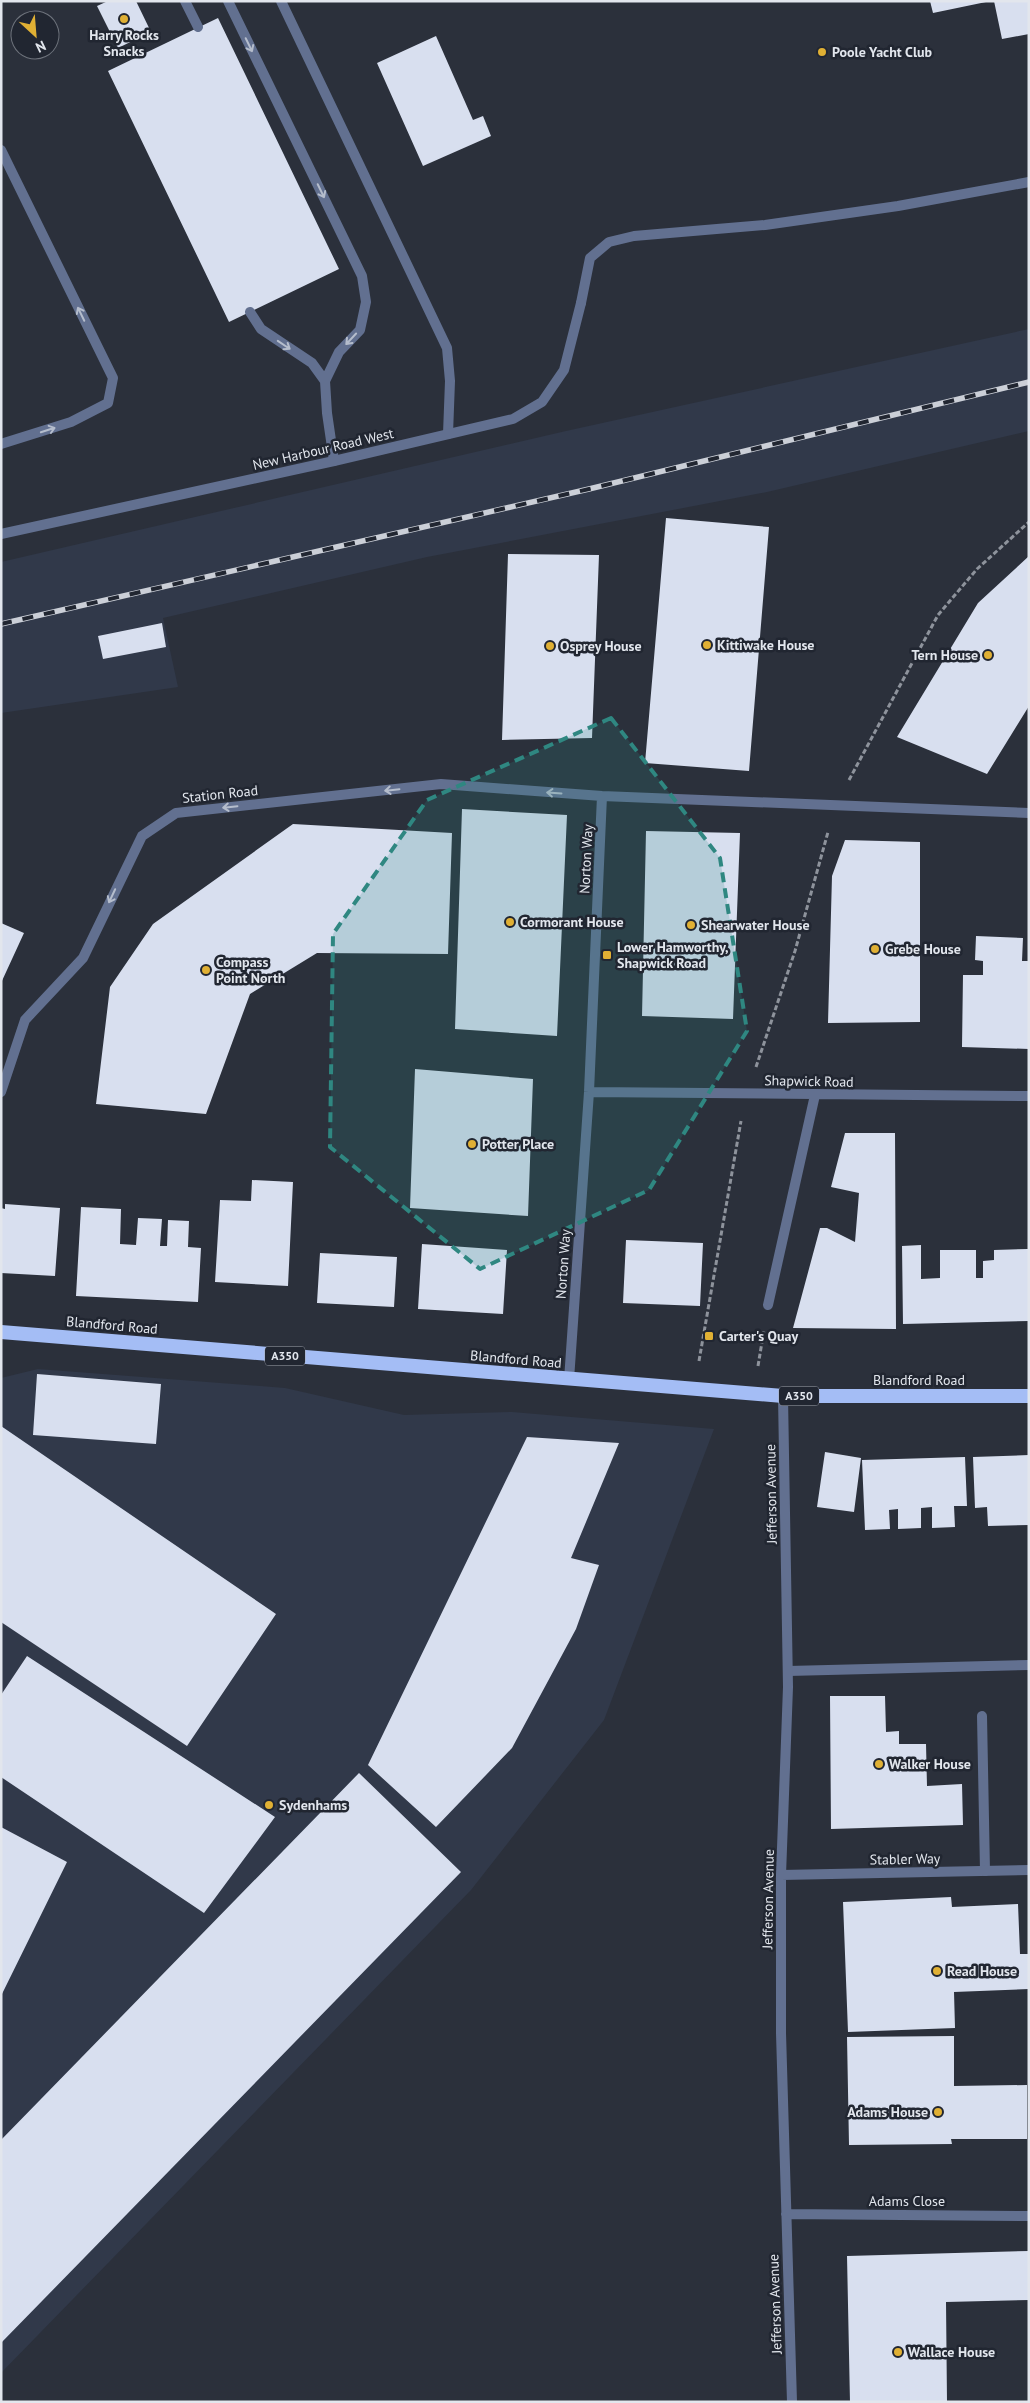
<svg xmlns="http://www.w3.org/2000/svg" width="1030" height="2403" viewBox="0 0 1030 2403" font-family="'PT Sans',sans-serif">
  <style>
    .built { fill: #31394a }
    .building { fill: #d8dfef }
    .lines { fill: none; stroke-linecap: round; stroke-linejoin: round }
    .path { stroke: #8e939c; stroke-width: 3; stroke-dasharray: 5 2.5; stroke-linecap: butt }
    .service { stroke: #627090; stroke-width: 10 }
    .minor { stroke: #627090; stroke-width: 10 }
    .trunk { stroke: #a4bdf5; stroke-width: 14 }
    .rail-casing { stroke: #cbcfd7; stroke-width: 5.5 }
    .rail { stroke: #212631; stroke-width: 4; stroke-dasharray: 11; stroke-linecap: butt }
    .oneway { stroke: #b5bdcc }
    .marked { fill: #2f8781; fill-opacity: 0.2; stroke: #2f8781; stroke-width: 4; stroke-dasharray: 10 6; stroke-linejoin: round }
    .poi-dot { fill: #e0b034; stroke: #212631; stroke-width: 2 }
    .labels { text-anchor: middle; stroke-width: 5; stroke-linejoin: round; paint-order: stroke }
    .shield { fill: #212631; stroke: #a8acb5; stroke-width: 1 }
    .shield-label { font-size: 12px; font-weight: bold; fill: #e2e6ed }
    .poi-label { font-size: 14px; font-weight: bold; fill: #e2e6ed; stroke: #212631; text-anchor: start }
    .street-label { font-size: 14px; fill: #e2e6ed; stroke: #212631 }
  </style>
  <rect width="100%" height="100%" fill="#2b303b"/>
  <path class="built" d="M1029,329V431L767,492L427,557L163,618L178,687L1,713V562L566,431Z
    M38,1369L285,1388L404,1415L512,1412L714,1429L604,1720L471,1890L1,2373V1378Z"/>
  <path class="building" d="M108,1H136L151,32L118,48L97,6Z
    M930,1H986V2L933,13Z
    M994,1H1029V34L1002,39Z
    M218,18L339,269L229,322L108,71Z
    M436,36L473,120L483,116L491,136L423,166L377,63Z
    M666,518L769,527L749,771L645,763Z
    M508,554L599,555L592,738L502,740Z
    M1029,556V706L987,774L897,737L978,603Z
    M162,623L166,647L103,659L98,636Z
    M462,809L567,815L557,1036L455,1029Z
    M293,824L452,833L448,954L317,953L250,994L206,1114L96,1104L110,987L153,924Z
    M646,831L740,833L733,1019L642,1016Z
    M845,840L920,842V1022L828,1023L832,876Z
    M1,923L24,933L1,983Z
    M976,936L1023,938L1022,961H1029V1049L962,1047L963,975H983V961L975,960Z
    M415,1069L533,1079L528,1216L410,1208Z
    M845,1133H895L896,1329L793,1328L820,1228H827L855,1242L859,1193L831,1187Z
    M252,1180L293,1182L288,1286L215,1282L220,1200L251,1201Z
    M5,1204L60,1208L55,1276L1,1273V1208L5,1209Z
    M81,1207L121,1209L120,1244L136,1245L138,1218L162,1219L160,1246H167L168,1220L189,1221L188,1247L201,1248L198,1302L76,1296Z
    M626,1240L703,1243L700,1306L623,1303Z
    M422,1244L507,1250L503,1314L418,1309Z
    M921,1245V1279L940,1278V1250H976V1278H983V1261L994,1260V1250L1028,1249L1029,1321L903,1324L902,1246Z
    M320,1253L397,1257L394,1307L317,1303Z
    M37,1374L161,1384L156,1444L33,1435Z
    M1,1426L276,1614L187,1746L1,1622Z
    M527,1437L619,1443L571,1558L599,1565L576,1629L512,1748L436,1827L368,1765Z
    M825,1452L861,1458L854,1512L817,1507Z
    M1029,1455V1525L988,1526L987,1507L975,1508L973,1457Z
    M965,1457L967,1506H954L955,1527L932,1528V1507L921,1508V1528L898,1529V1509L889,1510L890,1529L865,1530L862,1460Z
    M27,1656L275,1817L204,1913L1,1777V1695Z
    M830,1696H885L886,1732L899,1731V1744H926L927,1786L962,1784L963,1825L831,1829Z
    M359,1773L461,1872L1,2343V2140Z
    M1,1827L67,1862L1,1996Z
    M951,1897L952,1907L1018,1904L1020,1954H1029V1989L954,1992L955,2028L848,2032L843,1902Z
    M954,2036V2086L1027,2085V2139H951L952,2144L849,2145L847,2037Z
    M1029,2251V2300L946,2302L947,2402H850L847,2256Z"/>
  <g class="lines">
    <path class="path" d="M849,780L938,615L977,569L1029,522
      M756,1067L795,951L828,832
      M699,1361L741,1121
      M758,1366L764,1330"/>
    <path class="service" d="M185,1L198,27
      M228,1L362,276L366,302L360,330L339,352L325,381L327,413L334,461
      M281,1L447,348L450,381L448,434
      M1,150L113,378L108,403L71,422L1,444
      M581,303L590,258L609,242L634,236L765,225L898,206L1029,182
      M250,312L261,329L312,363L325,381
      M788,1671L1029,1665
      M982,1716L985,1871"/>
    <path class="minor" d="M1,534L334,461L513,419L542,402L564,370L581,303
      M1,1092L25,1020L83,958L142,836L176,813L441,784L602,796L1029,813
      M589,1092L1029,1096
      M768,1305L815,1095
      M569,1380L589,1092L602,796
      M783,1396L788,1687L781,1875V2033L792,2402
      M781,1875L1029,1870
      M786,2214L1029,2216"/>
    <path class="trunk" d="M1,1332L783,1396H1029"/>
    <defs>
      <path id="rail" d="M1,624L589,489L1029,382"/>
    </defs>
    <use href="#rail" class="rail-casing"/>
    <use href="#rail" class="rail"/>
  </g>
  <defs><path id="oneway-shaft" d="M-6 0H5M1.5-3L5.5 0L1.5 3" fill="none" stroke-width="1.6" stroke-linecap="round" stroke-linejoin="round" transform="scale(1.25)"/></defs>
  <g class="oneway">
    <use href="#oneway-shaft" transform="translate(249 45) rotate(64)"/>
    <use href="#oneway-shaft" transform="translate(321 191) rotate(64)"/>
    <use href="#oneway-shaft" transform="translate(81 314) rotate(-116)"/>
    <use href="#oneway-shaft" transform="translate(351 339) rotate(133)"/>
    <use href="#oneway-shaft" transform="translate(284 345) rotate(34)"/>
    <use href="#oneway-shaft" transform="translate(48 430) rotate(-18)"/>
    <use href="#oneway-shaft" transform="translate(392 790) rotate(174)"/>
    <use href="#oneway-shaft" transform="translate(554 793) rotate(-176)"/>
    <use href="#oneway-shaft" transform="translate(230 807) rotate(174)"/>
    <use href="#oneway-shaft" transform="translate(112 896) rotate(115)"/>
  </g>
  <path class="marked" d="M611,718L720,858L747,1031L649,1190L480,1269L330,1147L333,934L427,800Z"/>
  <g class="poi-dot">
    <circle cx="124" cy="19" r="5"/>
    <circle cx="822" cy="52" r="5"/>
    <circle cx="707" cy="645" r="5"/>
    <circle cx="550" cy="646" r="5"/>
    <circle cx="988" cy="655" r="5"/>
    <circle cx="510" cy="922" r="5"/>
    <circle cx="691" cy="925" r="5"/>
    <circle cx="875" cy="949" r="5"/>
    <rect x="602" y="950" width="10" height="10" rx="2.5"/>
    <circle cx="206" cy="970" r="5"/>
    <circle cx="472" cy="1144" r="5"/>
    <rect x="704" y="1331" width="10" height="10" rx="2.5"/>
    <circle cx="879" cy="1764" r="5"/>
    <circle cx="269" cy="1805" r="5"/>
    <circle cx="937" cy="1971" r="5"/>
    <circle cx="938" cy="2112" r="5"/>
    <circle cx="898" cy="2352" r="5"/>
  </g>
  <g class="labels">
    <g class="shield">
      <rect x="265" y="1346.5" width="40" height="19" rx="4"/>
      <rect x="779" y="1386.5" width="40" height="19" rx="4"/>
    </g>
    <g class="shield-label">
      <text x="285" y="1360">A350</text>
      <text x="799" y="1400">A350</text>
    </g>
    <g class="poi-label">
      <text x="124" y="40" text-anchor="middle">Harry Rocks<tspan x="124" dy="16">Snacks</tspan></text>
      <text x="832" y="57">Poole Yacht Club</text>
      <text x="717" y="650">Kittiwake House</text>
      <text x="560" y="651">Osprey House</text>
      <text x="978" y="660" text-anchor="end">Tern House</text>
      <text x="520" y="927">Cormorant House</text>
      <text x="701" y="930">Shearwater House</text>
      <text x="617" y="952">Lower Hamworthy,<tspan x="617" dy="16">Shapwick Road</tspan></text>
      <text x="885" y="954">Grebe House</text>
      <text x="216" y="967">Compass<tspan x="216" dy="16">Point North</tspan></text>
      <text x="482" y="1149">Potter Place</text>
      <text x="719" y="1341">Carter's Quay</text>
      <text x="889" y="1769">Walker House</text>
      <text x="279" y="1810">Sydenhams</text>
      <text x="947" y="1976">Read House</text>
      <text x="928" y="2117" text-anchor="end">Adams House</text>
      <text x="908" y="2357">Wallace House</text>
    </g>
    <g class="street-label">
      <text transform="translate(323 449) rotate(-13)" y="5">New Harbour Road West</text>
      <text transform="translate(220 794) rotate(-6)" y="5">Station Road</text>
      <text transform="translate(586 859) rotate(-87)" y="5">Norton Way</text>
      <text transform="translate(809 1081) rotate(1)" y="5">Shapwick Road</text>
      <text transform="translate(563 1264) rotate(-86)" y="5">Norton Way</text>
      <text transform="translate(112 1325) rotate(5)" y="5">Blandford Road</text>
      <text transform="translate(516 1359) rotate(5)" y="5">Blandford Road</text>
      <text x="919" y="1385">Blandford Road</text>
      <text transform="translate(771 1494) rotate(-91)" y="5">Jefferson Avenue</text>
      <text transform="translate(905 1859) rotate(-1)" y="5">Stabler Way</text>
      <text transform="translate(768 1899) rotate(-89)" y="5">Jefferson Avenue</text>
      <text x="907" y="2206">Adams Close</text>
      <text transform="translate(775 2304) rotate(-92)" y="5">Jefferson Avenue</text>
    </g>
  </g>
  <rect width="1030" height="2403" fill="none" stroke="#e2e6ed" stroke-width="5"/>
  <g transform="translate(35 35) rotate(154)"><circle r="24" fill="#212631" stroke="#6e737c"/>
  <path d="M0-4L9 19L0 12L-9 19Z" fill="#e0b034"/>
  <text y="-8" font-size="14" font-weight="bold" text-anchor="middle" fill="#e2e6ed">N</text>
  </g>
</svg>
